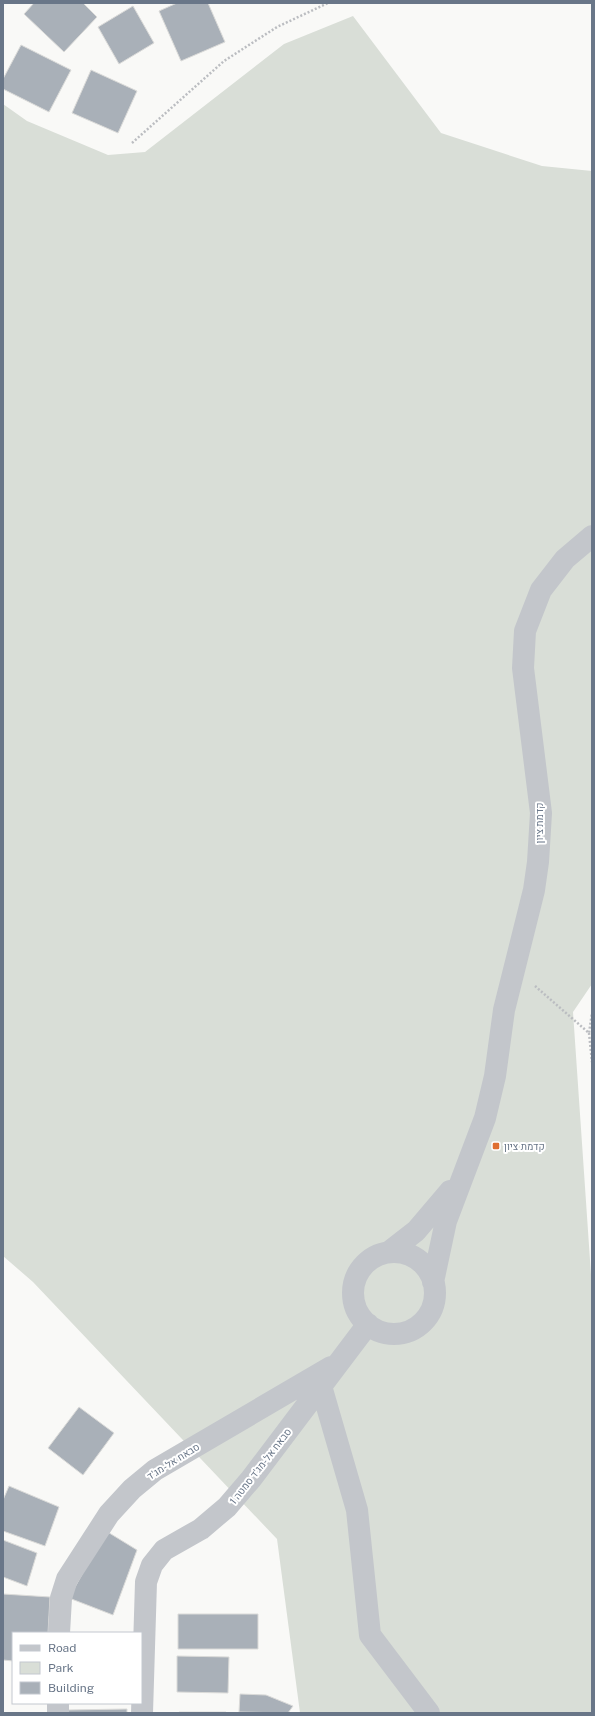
<svg xmlns="http://www.w3.org/2000/svg" width="595" height="1716" viewBox="0 0 595 1716" font-family="'Public Sans',Heebo,sans-serif">
  <style>
    .green { fill: #d9ded7 }
    .building { fill: #a9b0b8; stroke: #dbdbd9 }
    .lines { fill: none; stroke-linecap: round; stroke-linejoin: round }
    .path { stroke: #bbbdc1; stroke-width: 2.5; stroke-dasharray: 2 2; stroke-linecap: butt }
    .minor { stroke: #c3c6cb; stroke-width: 22 }
    .poi-dot { fill: #df6f32; stroke: #fff; stroke-width: 1.5 }
    .labels { text-anchor: middle; stroke-width: 4; stroke-linejoin: round; paint-order: stroke }
    .street-label { font-size: 10px; fill: #697688; stroke: #fff }
    .poi-label { font-size: 10px; fill: #697688; stroke: #fff; text-anchor: start }
  </style>
  <rect width="100%" height="100%" fill="#f9f9f7"/>
  <path class="green" d="M353,16L441,133L542,166L592,171V984L573,1012L592,1289V1713H300L277,1539L33,1282L3,1256V104L27,121L108,155L145,152L284,44Z"/>
  <path class="building" d="M34,3H83L97,17L64,52L24,14Z
    M177,3H208L225,42L181,61L159,11Z
    M133,6L154,43L119,64L98,27Z
    M21,45L71,70L49,112L3,89V79Z
    M91,70L137,91L118,133L72,113Z
    M79,1407L114,1433L83,1475L48,1448Z
    M9,1486L59,1507L45,1546L3,1531V1500Z
    M106,1531L137,1550L113,1615L69,1598Z
    M3,1540L37,1553L27,1586L3,1577Z
    M3,1594L50,1597L48,1633H13V1661L3,1660Z
    M178,1614H258V1649H178Z
    M177,1656L229,1657L228,1693L177,1692Z
    M240,1694L266,1695L293,1706L288,1713L239,1712Z
    M127,1709V1713H67V1710Z
    M179,1712H226V1713H179Z"/>
  <g class="lines">
    <path class="path" d="M132,143L224,61L277,27L328,3
      M535,986L589,1033L592,1013
      M589,1033L592,1062"/>
    <path class="minor" d="M389,1252L416,1231L450,1191
      M353 1293a41 41 0 1 1 82 0a41 41 0 1 1-82 0Z
      M433,1282L446,1221L485,1118L495,1076L504,1010L534,890L538,862L541,813L523,668L525,631L541,590L565,559L592,536
      M321,1386L357,1510L370,1635L429,1713
      M59,1633L61,1598L67,1579L109,1514L132,1489L155,1470L331,1367
      M58,1713V1703
      M142,1713L146,1582L152,1565L164,1550L201,1529L227,1507L251,1479L368,1324"/>
  </g>
  <rect class="poi-dot" x="492" y="1142" width="8" height="8" rx="2"/>
  <g class="labels">
    <g class="street-label">
      <text transform="translate(539 823) rotate(-90)" y="4">קדמת ציון</text>
      <text transform="translate(173 1461) rotate(-32)" y="4">סבאח אל-מג'ד</text>
      <text transform="translate(260 1466) rotate(-52)" y="4">סבאח אל-מג'ד סמטה 1</text>
    </g>
    <g class="poi-label">
      <text x="504" y="1150">קדמת ציון</text>
    </g>
  </g>
  <rect width="595" height="1716" fill="none" stroke="#697688" stroke-width="8"/>
  <rect x="12" y="1632" width="130" height="72" fill="#ffffff" stroke="#c3c8cf"/>
  <rect x="20" y="1645" width="20" height="6" fill="#c3c6cb" stroke="#c3c8cf"/>
  <text x="48" y="1652" font-size="12" fill="#697688">Road</text>
  <rect x="20" y="1662" width="20" height="12" fill="#d9ded7" stroke="#c3c8cf"/>
  <text x="48" y="1672" font-size="12" fill="#697688">Park</text>
  <rect x="20" y="1682" width="20" height="12" fill="#a9b0b8" stroke="#c3c8cf"/>
  <text x="48" y="1692" font-size="12" fill="#697688">Building</text>
</svg>
